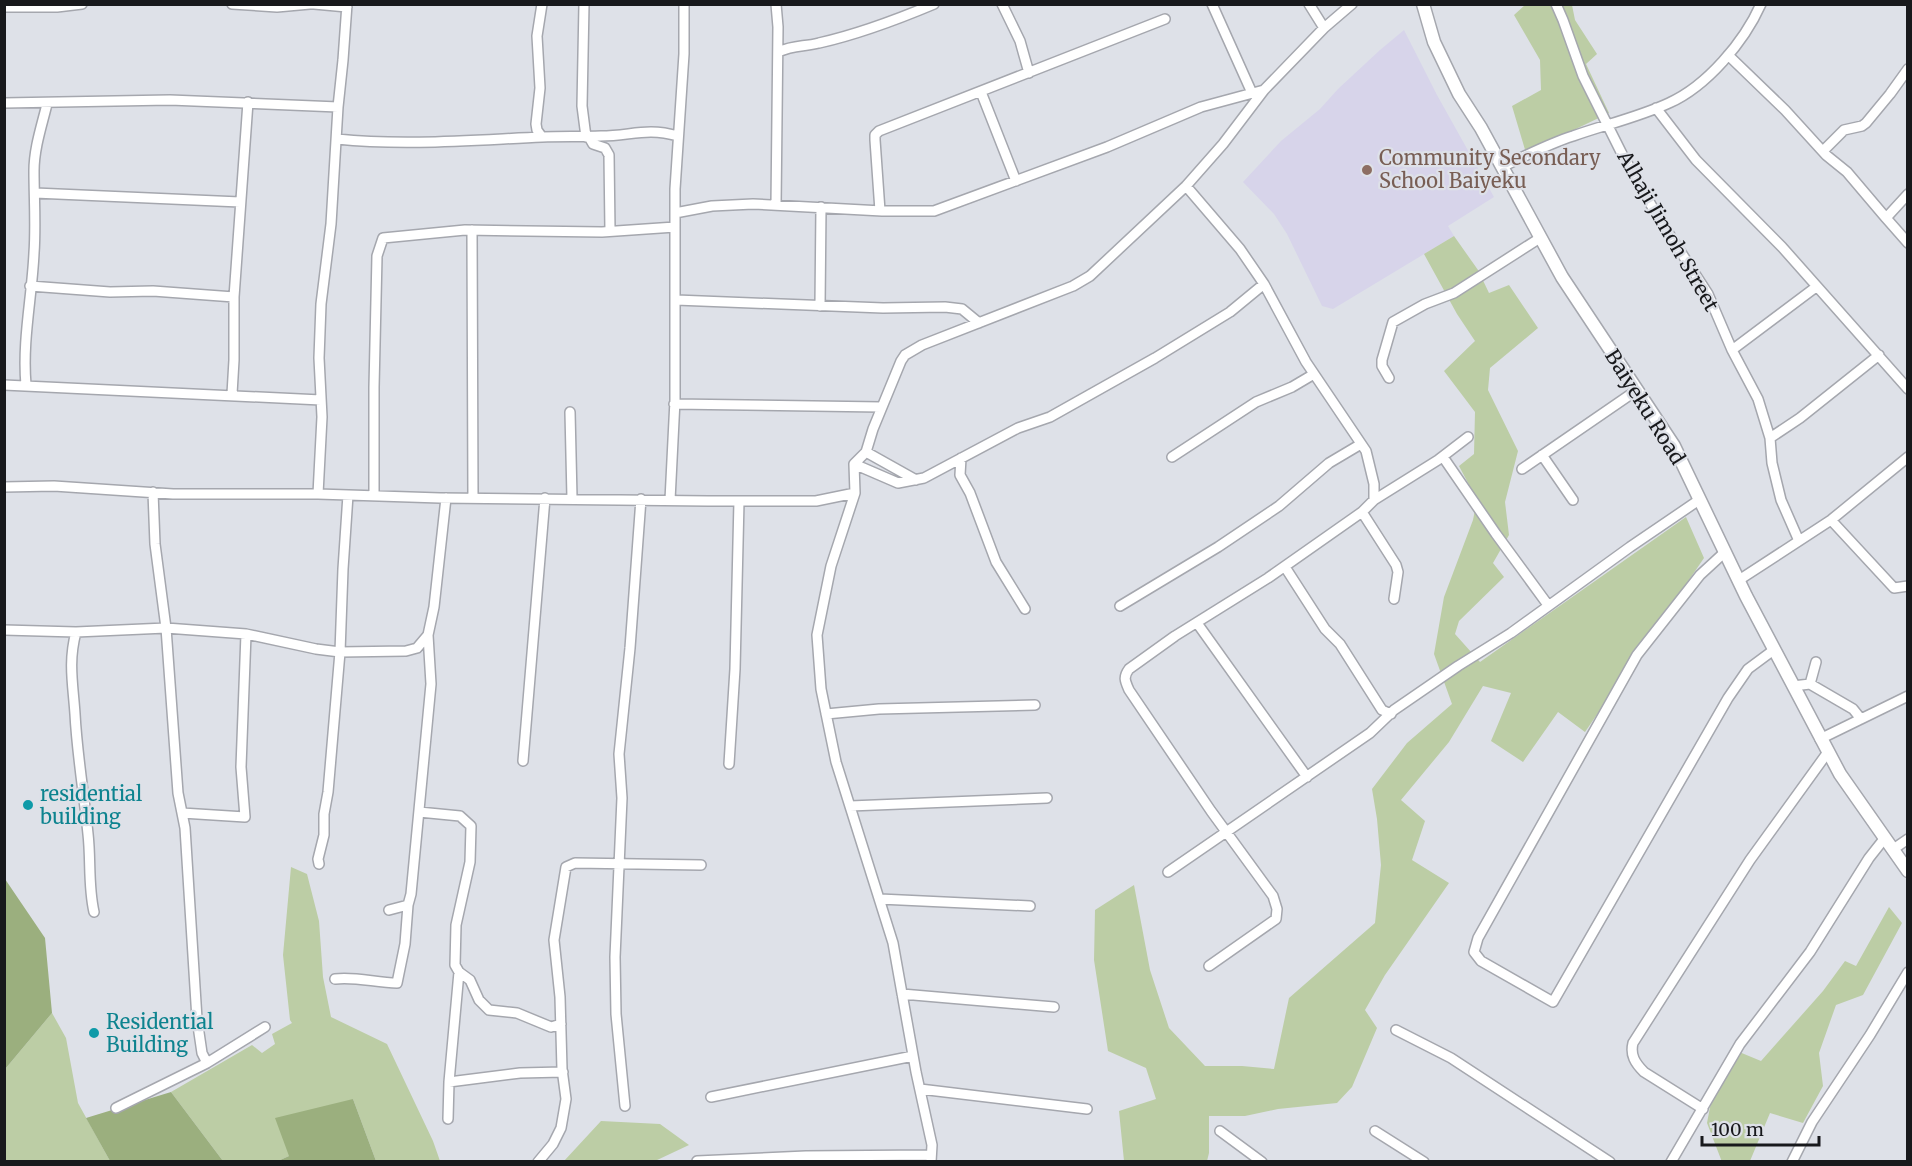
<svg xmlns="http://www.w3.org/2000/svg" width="1912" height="1166" viewBox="0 0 1912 1166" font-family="Merriweather,serif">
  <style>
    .education { fill: #d7d4ea }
    .green { fill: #bccda5 }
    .forest { fill: #9baf7e }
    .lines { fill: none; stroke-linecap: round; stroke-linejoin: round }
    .minor-casing { stroke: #a5a7ae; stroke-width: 12 }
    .secondary-casing { stroke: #a5a7ae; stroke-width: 15 }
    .minor { stroke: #fff; stroke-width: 9 }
    .secondary { stroke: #fff; stroke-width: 12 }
    .education-dot { fill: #8d6e63; stroke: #dee1e8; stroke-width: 2 }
    .culture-dot { fill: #0f9aa8; stroke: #dee1e8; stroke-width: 2 }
    .labels { text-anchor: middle; stroke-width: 4.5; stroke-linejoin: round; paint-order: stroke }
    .education-label { font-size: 20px; fill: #785e54; stroke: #dee1e8; text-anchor: start }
    .street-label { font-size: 20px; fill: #18191c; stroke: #dee1e8 }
    .culture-label { font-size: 20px; fill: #0d838f; stroke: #dee1e8; text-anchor: start }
  </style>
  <rect width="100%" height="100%" fill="#dee1e8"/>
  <path class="education" d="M1404,30L1437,95L1494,197L1448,226L1454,236L1333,309L1322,306L1287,234L1274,214L1243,182L1281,141L1320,109L1338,89L1380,50Z"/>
  <path class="green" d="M1525,5H1572L1575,20L1597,54L1586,64L1609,113L1526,153L1512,106L1541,90L1540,60L1514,15Z
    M1454,236L1478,270L1489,293L1509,285L1538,328L1490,368L1488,390L1518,451L1505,502L1509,535L1493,563L1504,577L1459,621L1455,634L1480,662L1686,517L1704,558L1585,732L1558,712L1523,762L1491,741L1511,693L1483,686L1449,742L1401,800L1425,821L1412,860L1449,883L1385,975L1365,1010L1377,1028L1352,1087L1337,1103L1278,1109L1245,1116H1209V1153L1207,1161H1124L1119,1111L1156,1099L1146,1068L1108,1051L1094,960L1095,910L1134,885L1150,970L1169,1028L1205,1066H1242L1274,1069L1289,998L1375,923L1381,865L1377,819L1372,789L1407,743L1452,704L1434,654L1444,597L1473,520L1477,500L1459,466L1474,454L1475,412L1444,371L1475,341L1457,314L1424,254Z
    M291,867L307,874L319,921L323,977L331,1017L387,1044L433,1141L440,1161H376L353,1099L289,1156L278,1161H223L171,1092L252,1045L262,1053L275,1044L272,1034L292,1023L290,1020L283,955Z
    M1889,907L1902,923L1863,995L1836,1005L1819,1053L1823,1086L1803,1123L1770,1113L1750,1161L1722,1162L1707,1123L1715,1081L1732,1049L1761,1061L1823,991L1845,961L1856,966Z
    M52,1013L66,1038L78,1103L110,1161L5,1162L6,1068Z
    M601,1121L660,1124L689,1145L655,1161H564Z"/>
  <path class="forest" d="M5,879L45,938L52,1013L6,1068Z
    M171,1092L223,1161H110L86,1118Z
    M353,1099L376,1161H278L289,1156L275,1118Z"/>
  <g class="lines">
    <defs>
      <path id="minor" d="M232,4L277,7L310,4
        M314,4L347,7
        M584,4L582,106L586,137
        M776,4L778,27L776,205
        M1002,4L1020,41L1029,73
        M1212,4L1252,93
        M1309,4L1324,28
        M1556,4L1563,20L1583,76L1622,154L1658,217L1708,294L1732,350L1758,399L1770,438L1772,463L1781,500L1799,541
        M4,7H57L82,4
        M778,52C794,45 803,47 819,43C859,34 896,20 934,4
        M1728,55L1785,110L1826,155L1847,172L1886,218
        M981,92L1016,181
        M4,103L170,100L338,107
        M1656,108L1696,160L1782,247L1908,389
        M542,137L537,130L536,124L540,88L537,36L542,4
        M589,137L593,144L605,148L609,155L610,231
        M337,139C405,146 473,140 542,137C562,136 581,137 601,136C631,136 646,127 678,136
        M1823,151L1844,130L1862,126L1866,123L1890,94L1908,69
        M1502,167C1525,156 1548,144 1573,136C1604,125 1639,117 1669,103C1707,86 1744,42 1761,4
        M1186,186L1240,249L1264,284L1306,362L1366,451L1374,484V500
        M35,193L240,202
        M1908,194L1886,218L1908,243
        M880,211L875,140V135L879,131L1165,19
        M675,213L712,206L753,204L882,211H934L1107,147L1201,107L1264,90
        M472,230L473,498
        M30,286L110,292L153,291L234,297
        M676,300L883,308L945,307L962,309L979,323
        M820,306L821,207
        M1732,350L1816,287
        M1389,378L1382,366V360L1393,322L1425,304L1454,293L1540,238
        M4,385L321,400
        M26,385C22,341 32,297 34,253C36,226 34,198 34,171C34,148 42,125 47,104
        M232,394L234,360V297L248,102
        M674,404L881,407
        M570,412L572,498
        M1770,438L1800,418L1879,355
        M866,452L916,480
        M1542,455L1573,500
        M1172,457L1256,402L1292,387L1314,374
        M1443,457L1496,534L1548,605
        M961,458L960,475L970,493L996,562L1025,609
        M854,464L898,483L924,478L1018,428L1050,417L1155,358L1230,312L1264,284
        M1522,469L1637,390
        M4,487L54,486L173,494H318L440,498L708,501H816L855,493
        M153,492L155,544L166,628L178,793L185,828L197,1019L202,1053L207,1063
        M318,494L322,417L319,358L321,304L331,224L338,107L343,60L347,4
        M374,496V387L377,256L383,238L465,230L602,232L675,227
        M670,500L675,400V189L684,54V4
        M1362,512L1396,565L1398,572L1394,599
        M1831,520L1894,588L1908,586
        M1725,552L1700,575L1637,655L1478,938L1474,952L1481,961L1553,1002L1728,698L1748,669L1775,649
        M1285,567L1325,629L1340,644L1382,710L1391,714
        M1739,580L1831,520L1908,457
        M1120,606L1218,547L1279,506L1329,463L1361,444
        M1197,623L1307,777
        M4,630L76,632L166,628L246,634L316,649L340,652L406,651L417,648L428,635L434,607L446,498
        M76,632C68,662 73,684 75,714C77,754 84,794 88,834C91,860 88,886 94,912
        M1810,684L1816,662
        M1793,686L1810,684L1853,709L1861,719
        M826,714L879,709L1035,705
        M1820,739L1908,696
        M523,761L545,498
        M729,764L735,669L739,501
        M850,806L1047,798
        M419,812L460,816L471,826L470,862L456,925L455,965L459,972L470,980L479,1000L489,1010L517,1013L551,1027L561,1024
        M182,813L245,817L241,767L246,634
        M1892,850L1908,839
        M319,864L318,859L324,835V814L328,792L340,652L343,569L348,495
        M1168,872L1370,733L1394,710L1458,666L1511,633L1630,547L1699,500
        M880,899L1030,906
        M389,910L408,905L411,894L431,684L428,635
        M1209,966L1276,919L1277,909L1273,896L1211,811L1129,690C1125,681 1123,677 1129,669L1175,636L1268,578L1362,512L1374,500L1438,460L1468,437
        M459,972L449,1082L520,1073L563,1072
        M335,979C354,976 377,983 397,983L405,944L408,905
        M902,994L1054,1007
        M1396,1030L1451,1058L1610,1162
        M920,1089L1087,1109
        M711,1097L913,1056
        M625,1106L616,1014L615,957L622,798L619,754L630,648L641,499
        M116,1108L207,1063L265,1027
        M1703,1109L1644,1072C1635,1063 1630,1055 1633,1043L1750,860L1828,752
        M448,1119L449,1082
        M1220,1131L1262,1162
        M1375,1131L1424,1162
        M697,1161L806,1156L931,1155
        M538,1162L553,1144L561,1128L566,1099L562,1069L560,997L554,940L566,867L575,863L701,865
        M931,1162L932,1145L916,1072L893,943L836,762L821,689L817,635L831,566L855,493L854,464L866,452L873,429L901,361L905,355L922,345L1073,286L1090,276L1186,186L1223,144L1264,90L1324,28L1352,4
        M1671,1162L1740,1044L1810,952L1869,858L1884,839
        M1792,1162L1812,1122L1870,1035L1908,972"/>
      <path id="secondary" d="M1423,4L1434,42L1459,94L1481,128L1562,277L1674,446L1746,596L1840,774L1908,871"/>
    </defs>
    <use href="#minor" class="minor-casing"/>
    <use href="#secondary" class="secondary-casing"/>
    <use href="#minor" class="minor"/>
    <use href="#secondary" class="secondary"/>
  </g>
  <circle class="education-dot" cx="1367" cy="170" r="6"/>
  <g class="culture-dot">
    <circle cx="28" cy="805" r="6"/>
    <circle cx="94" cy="1033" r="6"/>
  </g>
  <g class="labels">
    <g class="education-label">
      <text x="1379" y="165">Community Secondary<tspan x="1379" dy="23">School Baiyeku</tspan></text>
    </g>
    <g class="street-label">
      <text transform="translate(1668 231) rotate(60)" y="7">Alhaji Jimoh Street</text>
      <text transform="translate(1645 407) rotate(58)" y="7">Baiyeku Road</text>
    </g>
    <g class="culture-label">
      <text x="40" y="801">residential<tspan x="40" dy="23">building</tspan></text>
      <text x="106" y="1029">Residential<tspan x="106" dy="23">Building</tspan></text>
    </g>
  </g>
  <rect width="1912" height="1166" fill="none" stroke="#18191c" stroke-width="12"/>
  <path d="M1702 1136v9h117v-9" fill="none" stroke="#18191c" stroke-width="3"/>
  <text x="1711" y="1136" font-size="18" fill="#18191c" stroke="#dee1e8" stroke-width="4.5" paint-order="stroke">100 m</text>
</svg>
